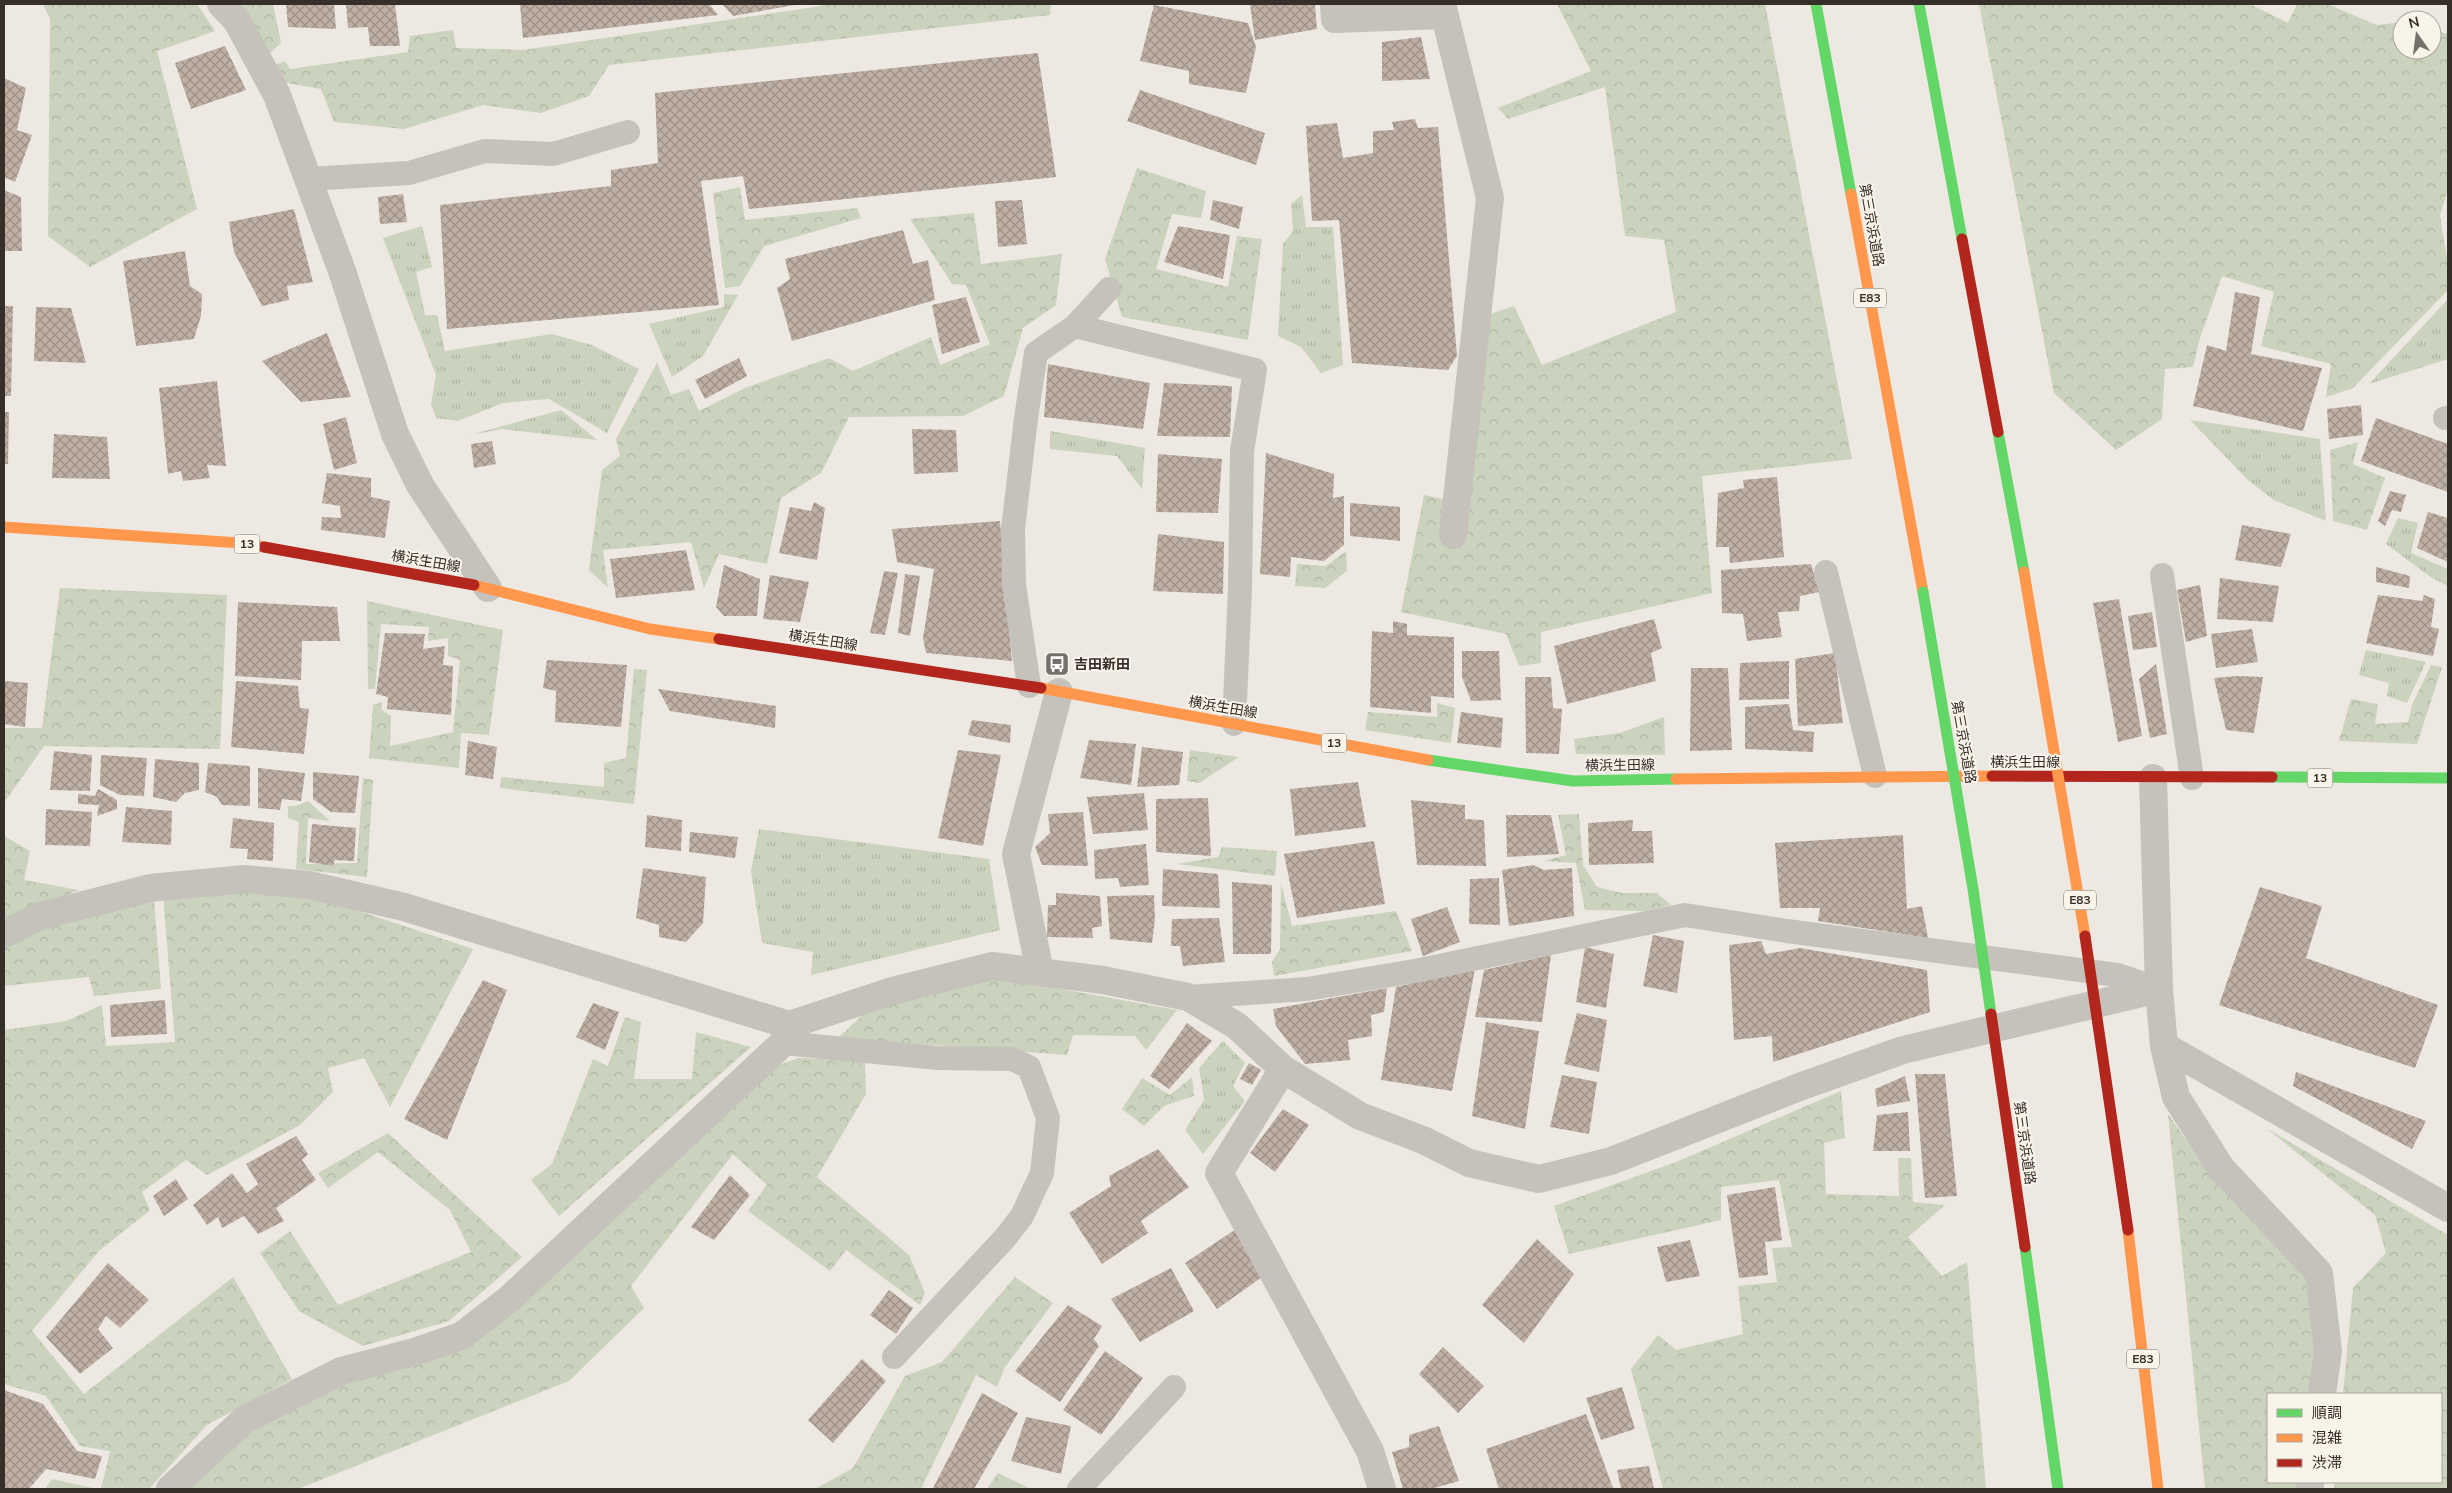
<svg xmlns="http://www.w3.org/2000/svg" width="2452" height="1493" viewBox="0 0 2452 1493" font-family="Mulish,'Noto Sans JP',sans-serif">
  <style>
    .grass { fill: url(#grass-tufts) }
    .forest { fill: url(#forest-crowns) }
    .building { fill: url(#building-cross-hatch) }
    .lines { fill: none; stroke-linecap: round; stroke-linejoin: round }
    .lane { stroke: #c5c1bb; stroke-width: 24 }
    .street { stroke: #c5c1bb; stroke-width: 28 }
    .fast { stroke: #63d668; stroke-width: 11 }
    .slow { stroke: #ff974d; stroke-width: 11 }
    .jam { stroke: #b3261e; stroke-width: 11 }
    .fast-bridge { stroke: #63d668; stroke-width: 11 }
    .slow-bridge { stroke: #ff974d; stroke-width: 11 }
    .jam-bridge { stroke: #b3261e; stroke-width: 11 }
    .labels { text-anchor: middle; stroke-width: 4; stroke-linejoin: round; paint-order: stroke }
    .shield { fill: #f9f4ea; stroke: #706a63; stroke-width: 1 }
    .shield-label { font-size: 12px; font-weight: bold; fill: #362f29 }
    .street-label { font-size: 14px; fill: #362f29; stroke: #f9f4ea }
    .poi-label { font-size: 14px; font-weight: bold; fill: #362f29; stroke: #f9f4ea; text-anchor: start }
  </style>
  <defs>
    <pattern id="grass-tufts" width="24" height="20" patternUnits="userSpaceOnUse" patternTransform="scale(1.25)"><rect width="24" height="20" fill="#cbd2bd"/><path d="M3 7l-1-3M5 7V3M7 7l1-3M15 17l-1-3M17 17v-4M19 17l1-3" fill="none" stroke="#afb5a2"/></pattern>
    <pattern id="forest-crowns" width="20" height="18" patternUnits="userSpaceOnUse" patternTransform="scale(1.25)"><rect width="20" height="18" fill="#cbd2bd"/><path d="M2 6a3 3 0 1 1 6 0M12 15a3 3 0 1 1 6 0" fill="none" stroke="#afb5a2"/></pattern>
    <pattern id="building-cross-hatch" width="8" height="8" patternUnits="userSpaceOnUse" patternTransform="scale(1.25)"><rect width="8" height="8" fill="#bfb0a5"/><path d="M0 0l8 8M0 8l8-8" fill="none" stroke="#9c9086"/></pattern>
  </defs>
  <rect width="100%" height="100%" fill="#ede9e2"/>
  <path class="grass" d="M1302,195L1306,227H1333L1343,365L1321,373L1301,347L1278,336L1283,244L1293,231L1291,204Z
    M422,226L432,267L416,272L425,315H437L445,351L552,334L592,345L639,369L607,433L549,399L503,403L458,421L436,418L431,404L436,375L383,238Z
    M724,294L738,295L703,356L672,377L649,324L724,307Z
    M2448,299V359L2369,384Z
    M561,410L597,440L502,429L470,435Z
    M2190,420L2320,439L2326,521L2274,500L2249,481Z
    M1050,431L1145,448L1142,489L1117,456L1050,449Z
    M2398,518L2418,523L2411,553L2448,569V586L2432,578L2386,544Z
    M2366,650L2426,662L2407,703L2387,696L2389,683L2359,675Z
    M759,829L989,859L1000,930L811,975L813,952L762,943L751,871Z
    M1223,1041L1245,1063L1233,1086L1245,1101L1203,1154L1185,1130L1204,1100L1199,1068Z"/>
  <path class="forest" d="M43,4H197L215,31L157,51L197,209L90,267L48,236L50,19Z
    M235,4H273L281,43L268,55Z
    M820,4H1051L1050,15L609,65L589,96L541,113L483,105L404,129L334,122L321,89L276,81L272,66L285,61L290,69L408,52L410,36L453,30L456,48L523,50L821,6Z
    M1557,4H1765L1852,459L1702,476L1712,593L1541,632V663L1519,666L1506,634L1401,612L1424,495L1465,504L1482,317L1514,306L1542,365L1676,312L1664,240L1625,236L1605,87L1508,119L1498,108L1591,71Z
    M1979,4H2250L2288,23L2297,4H2327L2377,25L2402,22V50H2432V29L2448,34V189L2440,216L2448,264V290L2353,388L2326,397L2331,364L2261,346L2274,292L2222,276L2199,341L2193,367L2165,369L2162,419L2116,450L2054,393Z
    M1137,168L1206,191L1201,218L1172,214L1156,269L1228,287L1237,236L1262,239L1248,340L1122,317L1105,259Z
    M740,187L745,220L857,208L861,218L764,246L740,286L725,288L713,193Z
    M974,213L981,264L1062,254L1056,305L1023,328L1004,396L963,416L849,417L821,473L781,498L767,564L719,554L704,588L691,542L603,550L608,588L589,570L602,470L620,456L616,439L657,363L671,395L689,389L699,411L745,388L829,358L853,371L931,337L940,365L990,344L966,285L952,284L910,219Z
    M2358,442L2353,464L2385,478L2367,530L2333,521L2330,450Z
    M1346,551L1347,571L1325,588L1295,586L1297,564L1326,566Z
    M60,588L227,595L220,749L44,746L4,803V728H42Z
    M367,601L503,630L489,735L461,733L459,768L369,758L373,705L382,702V710L391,716L390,746L453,732L460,660L448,656V638L428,641L429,627L381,624L375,689H368Z
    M2431,665L2442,667L2417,744L2339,741L2351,699L2378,704L2375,724L2408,722L2412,705Z
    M634,669L647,670L634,804L500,788L501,777L604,787V763L626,758Z
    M1437,703L1455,708L1451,743L1365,730L1368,712L1437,717Z
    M1664,717L1665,755L1576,754L1574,739L1620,733Z
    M1190,750L1239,757L1199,783L1187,781Z
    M363,778L373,780L367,877L296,869L299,822L288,818V806H296L308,801L330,821L308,818L306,864L357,863Z
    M1579,814L1583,865L1597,887L1622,893H1657L1671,905L1645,911L1585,910L1576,863L1544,861L1566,855L1558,815Z
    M4,836L30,851L24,880L79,890L4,921Z
    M1222,847L1277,851L1275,876L1177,864L1218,857Z
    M1281,883L1292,926L1396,911L1412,951L1274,976L1272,962L1280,949Z
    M246,890L314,896L473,949L390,1107L364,1058L328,1068L333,1092L300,1125L207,1175L186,1160L142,1192L150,1210L99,1251L32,1331L84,1394L233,1277L292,1379L207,1425L149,1489H101L110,1451L80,1446L46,1396L4,1384V1030L66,1021L102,1005L106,1046L175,1042L163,895Z
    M154,899L161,989L94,996L89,977L4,986V947L44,927Z
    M996,977L1177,1010L1146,1050L1135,1036L1073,1035L1067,1055L838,1038L870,1008Z
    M625,1017L641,1022L634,1079H692L696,1032L751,1047L559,1216L531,1180L552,1164L593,1059L608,1066Z
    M799,1058L830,1059L865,1063L866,1094L817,1177L909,1255L925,1293L920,1305L846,1250L830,1271L748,1211L767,1185L733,1154L631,1286L644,1308L569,1381L298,1489H184L249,1429L346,1378L470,1344L767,1069Z
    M1192,1077L1194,1096L1164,1106L1144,1126L1122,1109L1142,1078L1170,1095Z
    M1841,1091L1845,1138L1824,1143L1826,1194L1899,1196L1898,1158H1911L1913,1202L1945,1205L1908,1237L1942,1276L1967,1262L1986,1489H1663L1631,1369L1658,1335L1676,1350L1743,1334L1738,1286L1777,1282L1772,1248L1792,1247L1779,1180L1721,1187V1220L1569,1254L1554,1206L1676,1162Z
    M2168,1114L2210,1174L2310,1279L2317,1348L2311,1394H2268V1482H2301L2300,1489H2205Z
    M2266,1128L2448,1235V1489H2334V1482H2441V1394H2343L2353,1288L2386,1253L2375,1215Z
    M388,1133L522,1257L449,1321L363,1346L299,1311L260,1253L290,1231L338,1305L471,1252L450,1210L378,1152L328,1188L318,1173Z
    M1015,1277L1053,1303L1005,1367L997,1387L976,1375L921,1489H815L853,1468L905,1376L942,1362Z
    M998,1473L1031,1489H987Z
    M52,1479L97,1489H45Z"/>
  <path class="building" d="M286,4H334L336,29L288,27Z
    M346,4H395L400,46H370L368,27L348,28Z
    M520,4H709L718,15L523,38Z
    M722,4H795V5L733,16Z
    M1250,4H1315L1317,29L1255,40Z
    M1154,5L1248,23L1256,47L1246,93L1189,84V71L1140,61Z
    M1421,37L1430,79L1382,81V42Z
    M225,46L246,90L191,109L175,63Z
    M1038,53L1056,177L749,209L743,176L701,181L719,305L447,329L440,205L611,186V170L658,163L655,93Z
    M4,78L26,88L17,130L32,135L15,182L4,177Z
    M1140,90L1265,133L1256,165L1127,121Z
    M1415,119L1418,128L1438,127L1457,356L1448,370L1352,363L1339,220L1312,221L1306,126L1337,123L1343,158L1373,153V131L1394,130L1392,122Z
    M4,190L21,197L22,251H4Z
    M403,194L407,222L380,224L378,197Z
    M1022,200L1027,244L998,247L995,201Z
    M1213,200L1243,207L1239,229L1210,220Z
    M294,209L313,282L287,286L289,300L262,306L234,252L229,222Z
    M1178,226L1230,235L1223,279L1164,262Z
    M903,230L913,264L928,260L935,300L792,341L777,288L790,279L785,259Z
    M185,251L190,286L202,294L201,316L194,339L136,346L123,261Z
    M2235,292L2260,297L2251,354L2322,368L2303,431L2193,406L2207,345L2226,351Z
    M966,297L980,342L942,354L932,305Z
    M4,306H13L11,396H4Z
    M36,307L71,308L86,363L34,361Z
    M327,333L351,397L301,402L262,361Z
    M739,358L747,376L705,399L695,380Z
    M1048,364L1150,383L1143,429L1044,417Z
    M217,381L226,466L207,465L210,478L183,481L181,471L168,474L159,388Z
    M1164,383L1232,386L1230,437L1157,436Z
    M2361,405L2363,435L2329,439L2327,409Z
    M4,412H9L8,464H4Z
    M346,417L357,463L334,470L323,424Z
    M2376,418L2448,444V492L2361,461Z
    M912,429L956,430L958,472L914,474Z
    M54,434L107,437L110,479L52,478Z
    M492,441L496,464L474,468L471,444Z
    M1266,453L1334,474L1333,498L1344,496V545L1324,561L1291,557L1290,577L1260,574Z
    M1158,454L1222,459L1218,513L1156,512Z
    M327,473L371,478V497L390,501L385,538L321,530L322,517L341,518L340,506L322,503Z
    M1777,477L1784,557L1730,563L1729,547H1716L1718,493L1744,488L1743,480Z
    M2390,491L2406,495L2401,512L2392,510L2385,526L2378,521Z
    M814,502L825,508L817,560L779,553L790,507L811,511Z
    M1350,503L1400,507V541L1350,536Z
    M2428,512L2448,518V562L2417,548Z
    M1000,521L1012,661L926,653L923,638L934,569L897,562L892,529Z
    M2242,525L2291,534L2281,567L2235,560Z
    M1158,534L1224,542L1223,594L1153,591Z
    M686,550L695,590L616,598L610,559Z
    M1811,564L1819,592L1800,596L1799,611L1778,612L1782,637L1747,641L1743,614L1722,613L1721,570Z
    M724,565L760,579L757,616H724L716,607Z
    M2376,567L2410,576L2409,588L2376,582Z
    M884,571L898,573L885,635L870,633Z
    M905,574L920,576L910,636L898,633Z
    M770,575L809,582L800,622L763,619Z
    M2220,578L2279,586L2273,622L2217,619Z
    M2200,585L2207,636L2186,642L2177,590Z
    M2378,595L2422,601L2424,595L2435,599L2431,627L2439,629L2433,656L2366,643Z
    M2119,599L2142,736L2118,742L2093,603Z
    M238,602L337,607L340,641H302L301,680L235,676Z
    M2152,612L2157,647L2133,650L2128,616Z
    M1654,619L1662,648L1651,653L1656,681L1567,704L1554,646Z
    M1393,621L1407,624V635L1454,637V698L1431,696V713L1370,707L1372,631L1393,633Z
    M2252,629L2258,662L2216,668L2211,634Z
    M385,633L425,634L423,649L445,646L443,665L453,666L451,715L387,709L388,697L376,694Z
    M1462,651H1499L1501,700L1471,701L1462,677Z
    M1835,653L1843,723L1798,726L1795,659Z
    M547,660L627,665L621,727L555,722L556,691L543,688Z
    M1789,661V699L1739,700L1740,663Z
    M2156,664L2167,734L2150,738L2139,679Z
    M1691,668H1728L1732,750L1690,751Z
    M2238,676L2263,677L2254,733L2226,730L2214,678Z
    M1525,677H1551L1553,708L1562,709L1559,754L1526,753Z
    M4,681L28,683L25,727L4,724Z
    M236,681L298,686L300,708L309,709L304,754L231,747Z
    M658,689L776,706L775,728L670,711Z
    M1789,704L1793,730L1814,732L1813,752L1745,749V707Z
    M1461,712L1503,718L1501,748L1457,743Z
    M972,720L1011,725L1010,743L968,735Z
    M1089,740L1136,744L1131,785L1080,778Z
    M468,741L497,747L493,779L465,775Z
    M1142,747L1183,752L1179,785L1137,787Z
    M958,750L1001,755L983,846L938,838Z
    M54,751L92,755L90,791L50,790Z
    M101,755L147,758L144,796L120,795L100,785Z
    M155,759L199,763V790L185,793L176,802L153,797Z
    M208,763L250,766V806L222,805L217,797L205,792Z
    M258,768L305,773L301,801L282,799L280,810L258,808Z
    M313,772L359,776L355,813L331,812L313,799Z
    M1358,782L1366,827L1295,836L1290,789Z
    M98,789L117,800V809L97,816L99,805L78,804V794L95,796Z
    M1144,793L1148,830L1093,834L1087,797Z
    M1208,798L1211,856L1156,852V799Z
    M1411,800L1465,805V819L1484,820L1486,866L1417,865Z
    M126,807L172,811L171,845L122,842Z
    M46,809L92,812L90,846L45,845Z
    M1083,812L1088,866L1042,865L1035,847L1050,833L1048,814Z
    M647,815L682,820L681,851L645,847Z
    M1506,815H1551L1559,854L1507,857Z
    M233,818L274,823L273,861L247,859L248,849L230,848Z
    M1633,820L1632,831H1652L1654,863L1589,865L1588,823Z
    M312,824L356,828L354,861L335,860L333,866L309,862Z
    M690,832L738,837L735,858L689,852Z
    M1903,835L1907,909L1922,906L1928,938L1818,921L1820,908H1780L1775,843Z
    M1374,841L1385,904L1297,918L1284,854Z
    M1146,844L1149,885L1120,887L1118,878L1095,879L1094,850Z
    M1533,865L1544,870L1572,868L1574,916L1509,926L1502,870Z
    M643,868L706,877L703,923L686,942L659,937V925L636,918Z
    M1163,869L1218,874L1220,908L1162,906Z
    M1499,878L1500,925L1469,924L1470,879Z
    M1232,882L1272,885L1271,954H1233Z
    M2260,887L2322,906L2306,958L2438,1005L2415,1068L2219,1005Z
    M1056,893L1100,896L1102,926L1092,928L1093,938L1047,937L1048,905H1056Z
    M1154,895L1155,919L1152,943L1110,939L1107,896Z
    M1447,907L1460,942L1423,956L1411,919Z
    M1219,918L1225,962L1183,966L1180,946H1171L1172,919Z
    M1653,935L1684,941L1677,993L1643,986Z
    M1761,941L1766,954L1800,948L1927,970L1930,1012L1773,1062L1772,1036L1734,1040L1729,945Z
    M1585,947L1614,954L1606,1008L1576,1002Z
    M1551,955L1542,1022L1475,1017L1484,970Z
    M1475,969L1452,1091L1381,1080L1396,987Z
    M483,980L507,990L447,1140L404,1119Z
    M1387,988L1384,1012L1371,1015L1372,1036L1348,1040L1350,1060L1305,1064L1276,1026L1273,1009Z
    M165,1000L167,1034L111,1037L110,1005Z
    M593,1003L619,1012L605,1050L576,1037Z
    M1577,1013L1607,1020L1599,1072L1564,1064Z
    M1486,1022L1539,1031L1525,1129L1472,1116Z
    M1187,1023L1212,1041L1169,1089L1150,1076Z
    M1249,1063L1261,1070L1252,1085L1240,1079Z
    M2296,1072L2426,1121L2412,1149L2293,1086Z
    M1915,1074H1945L1957,1196L1925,1198Z
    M1562,1075L1597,1082L1589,1134L1550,1127Z
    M1905,1076L1910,1101L1877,1107L1875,1089Z
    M1283,1109L1309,1125L1275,1172L1250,1153Z
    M1908,1112L1910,1151H1873L1877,1115Z
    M296,1136L308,1154L302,1160L316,1180L276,1208L284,1221L258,1234L244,1216L222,1228L218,1217L207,1225L193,1205L232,1173L247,1193L258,1184L246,1164Z
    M1158,1149L1189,1187L1141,1221L1148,1233L1102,1264L1069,1213L1111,1186L1109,1176Z
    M730,1175L750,1195L714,1240L691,1227Z
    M176,1179L188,1199L164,1216L153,1196Z
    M1775,1187L1782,1240L1765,1242L1768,1275L1739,1278L1727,1195Z
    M1236,1229L1265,1275L1217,1309L1185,1263Z
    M1537,1239L1574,1274L1524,1343L1482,1305Z
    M1690,1240L1700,1276L1666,1282L1657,1247Z
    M108,1263L149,1300L120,1328L106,1316L98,1329L113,1348L80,1374L46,1337Z
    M1171,1268L1194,1311L1140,1342L1111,1299Z
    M889,1290L913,1308L896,1334L870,1315Z
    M1068,1305L1102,1326L1094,1339L1099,1346L1060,1402L1015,1371Z
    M1443,1347L1484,1386L1458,1413L1419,1374Z
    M1105,1351L1143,1378L1101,1435L1063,1410Z
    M862,1359L886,1381L833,1443L808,1420Z
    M1622,1387L1635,1429L1601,1440L1586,1398Z
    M4,1390L43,1404L77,1451L102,1456L95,1479L46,1469L29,1489H4Z
    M982,1393L1018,1413L974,1489H934L933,1488Z
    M1586,1414L1613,1488L1499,1489L1486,1449Z
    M1026,1417L1071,1426L1061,1474L1011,1461Z
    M1439,1426L1459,1481L1431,1489H1403L1392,1452L1409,1447V1435Z
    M1649,1466L1654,1489H1621L1617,1470Z"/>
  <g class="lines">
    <path class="lane" d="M308,179L409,173L485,151L553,154L628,132
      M1075,326L1255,370L1242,451L1240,589L1234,724
      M2445,418H2448
      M1826,572L1875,776
      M2162,575L2192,778
      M1029,686L1014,585L1013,529L1026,418L1036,353L1075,326L1109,289
      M1188,997L1307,989L1420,970L1685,915L1787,931L2117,975L2159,989
      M783,1043L938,1058L1012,1059L1029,1067L1048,1118L1042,1173L1022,1216L1005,1238L894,1357
      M1079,1489L1174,1387"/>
    <path class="street" d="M221,4L237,21L277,95L342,271L395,434L420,485L488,588
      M1334,4L1335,19L1443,15
      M1442,4L1490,198L1453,535
      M2153,778L2159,989L2164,1046L2176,1097L2221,1168L2319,1273L2328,1351L2322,1394
      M4,934L40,916L150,888L245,879L309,885L404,907L789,1025L892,991L992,966L1103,980L1188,997L1237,1026L1283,1069L1360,1116L1423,1140L1469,1163L1539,1179L1611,1161L1802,1086L1903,1050L2159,989
      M1040,972L1016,854L1059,692
      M2164,1046L2448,1208
      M1283,1069L1219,1173L1370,1451L1382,1489
      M170,1489L244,1420L341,1371L414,1352L461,1336L509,1299L783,1043L789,1025
      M2310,1489V1482"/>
    <path class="fast" d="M1816,4L1851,194
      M1919,4L1962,239
      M1998,432L2024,572
      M1428,760L1573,781L1676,779
      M2272,777L2448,778
      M2025,1247L2058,1489"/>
    <path class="slow" d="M1851,194L1923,592
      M4,527L240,543L264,547
      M474,585L650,629L719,639
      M1041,688L1428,760
      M1676,779L1992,776
      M2128,1230L2158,1489"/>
    <path class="jam" d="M1962,239L1998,432
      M264,547L474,585
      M719,639L1041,688
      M1992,776L2272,777"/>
    <path class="fast-bridge" d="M1923,592L1973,889L1991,1014"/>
    <path class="slow-bridge" d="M2024,572L2085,936"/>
    <path class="jam-bridge" d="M2085,936L2128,1230
      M1991,1014L2025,1247"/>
  </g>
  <defs>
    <symbol id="bus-square" viewBox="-11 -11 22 22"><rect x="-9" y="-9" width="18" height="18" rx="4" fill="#76706a" stroke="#f9f4ea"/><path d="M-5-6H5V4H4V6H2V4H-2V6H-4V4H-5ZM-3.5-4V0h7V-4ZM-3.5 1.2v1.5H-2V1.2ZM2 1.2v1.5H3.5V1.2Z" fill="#fff"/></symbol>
  </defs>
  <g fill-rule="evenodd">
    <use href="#bus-square" x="1043" y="650" width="28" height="28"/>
  </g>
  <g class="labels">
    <g class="shield">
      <rect x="1854" y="288.5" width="32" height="19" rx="4"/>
      <rect x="234.5" y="534.5" width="25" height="19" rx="4"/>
      <rect x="1321.5" y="733.5" width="25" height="19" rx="4"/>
      <rect x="2307.5" y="768.5" width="25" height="19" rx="4"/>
      <rect x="2064" y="890.5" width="32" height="19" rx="4"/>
      <rect x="2127" y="1349.5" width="32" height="19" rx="4"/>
    </g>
    <g class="shield-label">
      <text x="1870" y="302">E83</text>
      <text x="247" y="548">13</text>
      <text x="1334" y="747">13</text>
      <text x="2320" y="782">13</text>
      <text x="2080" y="904">E83</text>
      <text x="2143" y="1363">E83</text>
    </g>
    <g class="street-label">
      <text transform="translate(1872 225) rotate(80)" y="5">第三京浜道路</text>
      <text transform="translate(426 561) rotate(10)" y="5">横浜生田線</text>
      <text transform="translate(823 640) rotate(9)" y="5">横浜生田線</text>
      <text transform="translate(1223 707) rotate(10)" y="5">横浜生田線</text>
      <text transform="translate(1964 742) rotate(80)" y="5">第三京浜道路</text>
      <text x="2025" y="767">横浜生田線</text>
      <text transform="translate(1620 765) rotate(-1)" y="5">横浜生田線</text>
      <text transform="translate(2025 1143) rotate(82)" y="5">第三京浜道路</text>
    </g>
    <g class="poi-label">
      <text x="1074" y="669">吉田新田</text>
    </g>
  </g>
  <rect width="2452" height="1493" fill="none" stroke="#362f29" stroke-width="10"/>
  <rect x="2267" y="1393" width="175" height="90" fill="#f9f4ea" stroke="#aba59d"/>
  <rect x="2277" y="1409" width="25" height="8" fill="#63d668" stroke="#aba59d"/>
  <text x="2312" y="1418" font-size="15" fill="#362f29">順調</text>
  <rect x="2277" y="1434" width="25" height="8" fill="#ff974d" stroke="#aba59d"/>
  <text x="2312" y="1443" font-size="15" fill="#362f29">混雑</text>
  <rect x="2277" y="1459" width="25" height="8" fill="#b3261e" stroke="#aba59d"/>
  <text x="2312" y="1468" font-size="15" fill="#362f29">渋滞</text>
  <g transform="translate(2417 35) rotate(346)"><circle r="24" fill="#f9f4ea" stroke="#aba59d"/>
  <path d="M0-4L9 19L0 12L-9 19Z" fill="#76706a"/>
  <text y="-8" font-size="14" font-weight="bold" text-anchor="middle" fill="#362f29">N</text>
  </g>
</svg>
